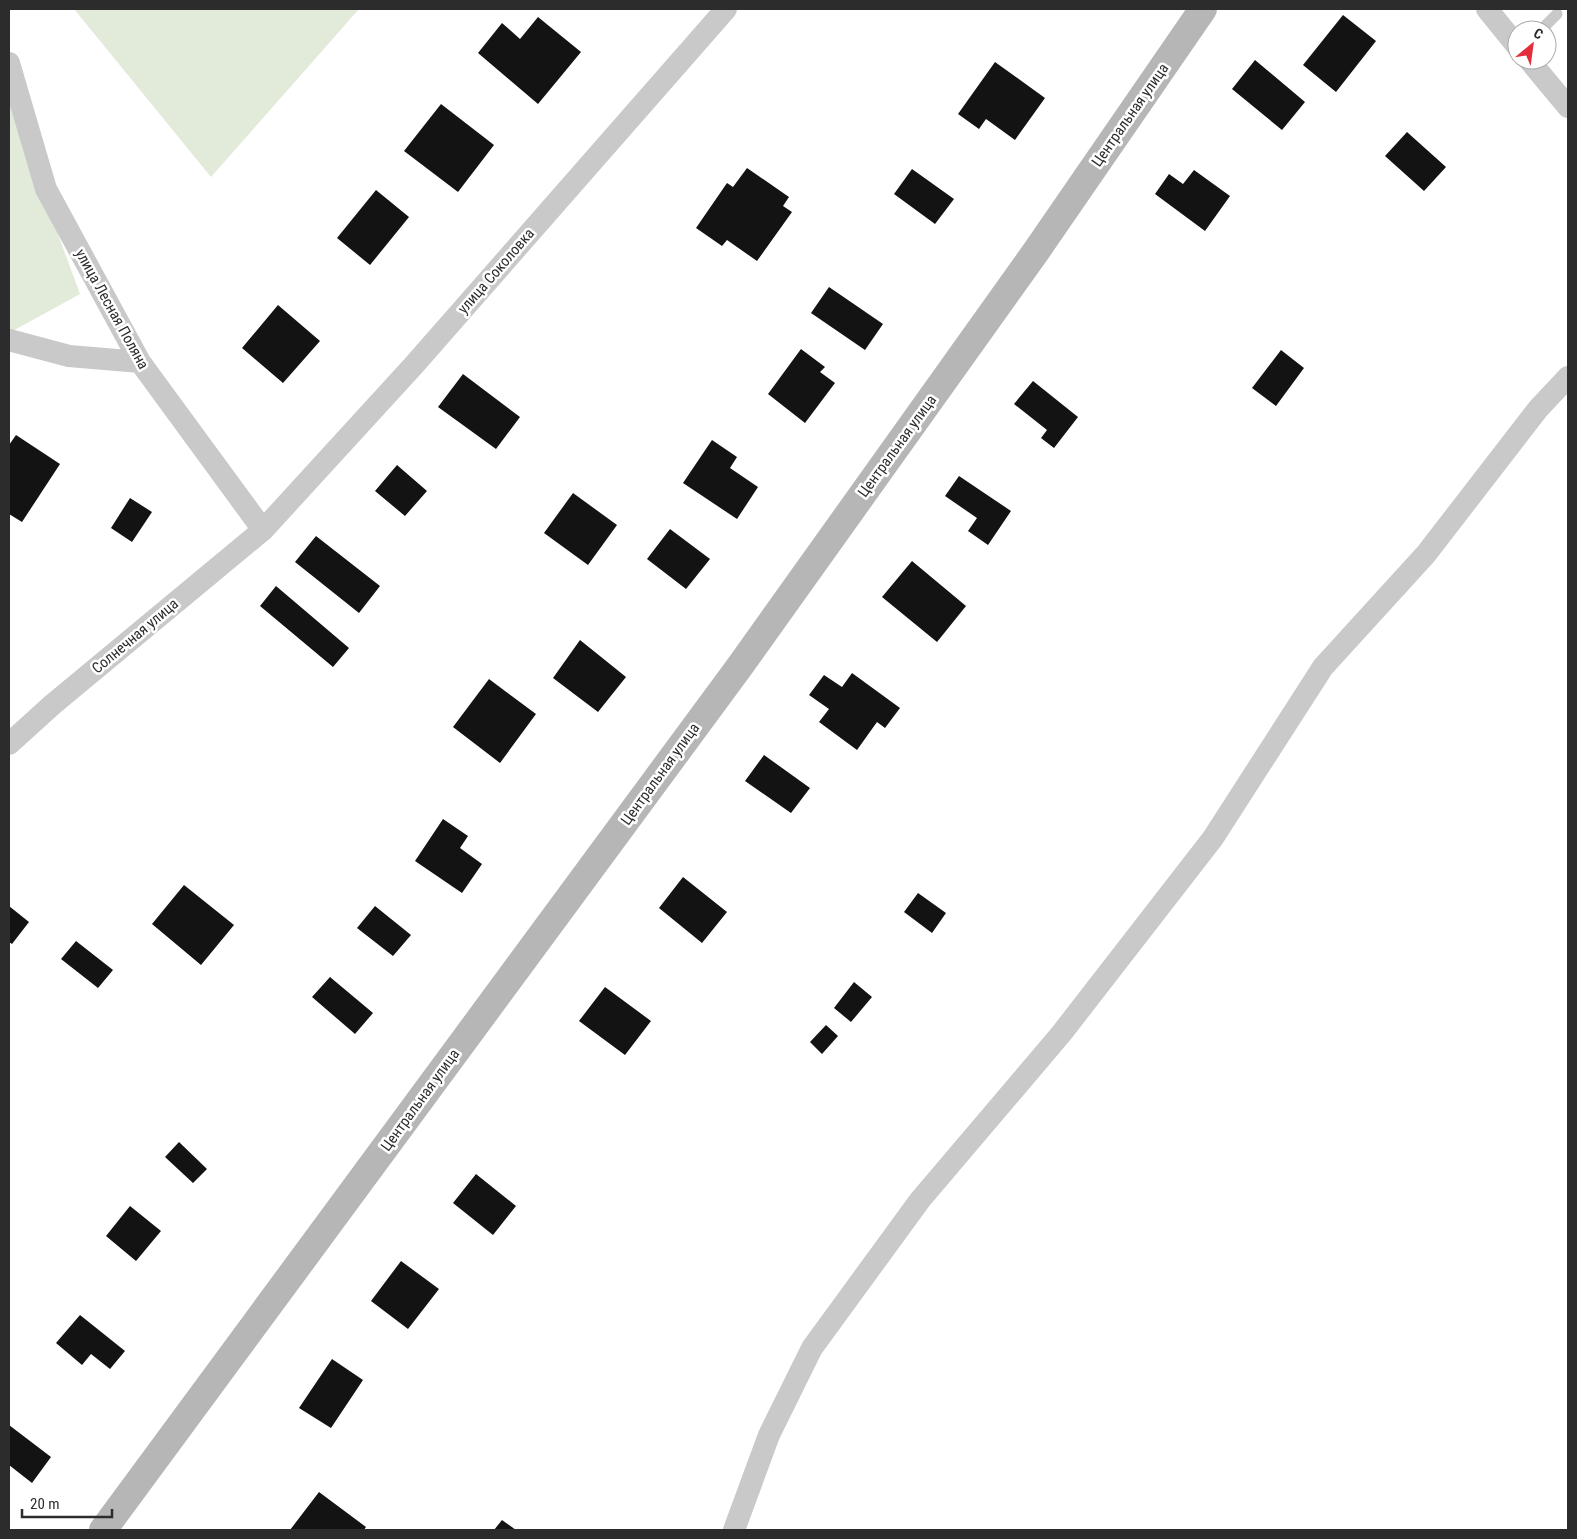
<svg xmlns="http://www.w3.org/2000/svg" width="1577" height="1539" viewBox="0 0 1577 1539" font-family="'Roboto Condensed',sans-serif">
  <style>
    .green { fill: #e2eada }
    .building { fill: #131313 }
    .lines { fill: none; stroke-linecap: round; stroke-linejoin: round }
    .lane { stroke: #c9c9c9; stroke-width: 11 }
    .street { stroke: #c9c9c9; stroke-width: 22 }
    .secondary { stroke: #b6b6b6; stroke-width: 28 }
    .labels { text-anchor: middle; stroke-width: 5; stroke-linejoin: round; paint-order: stroke }
    .street-label { font-size: 15px; fill: #2c2c2c; stroke: #fff }
  </style>
  <rect width="100%" height="100%" fill="#fff"/>
  <path class="green" d="M74,9H359L211,177Z
    M9,101L80,294L9,333Z"/>
  <path class="building" d="M1343,15L1376,41L1336,92L1303,65Z
    M538,17L581,52L538,104L478,53L502,23L520,39Z
    M1255,60L1305,102L1282,130L1232,89Z
    M995,62L1045,98L1015,140L986,119L979,129L958,114Z
    M441,104L494,145L458,192L404,151Z
    M1407,132L1446,167L1424,191L1385,156Z
    M747,168L789,197L783,206L792,212L757,261L727,240L722,246L696,228L727,183L733,187Z
    M912,169L954,199L935,224L894,194Z
    M1194,170L1230,196L1205,231L1155,194L1169,174L1183,184Z
    M376,190L409,217L370,265L337,238Z
    M829,287L883,324L865,350L811,313Z
    M278,305L320,341L283,383L242,348Z
    M801,349L825,367L820,372L835,383L805,423L768,394Z
    M1281,350L1304,368L1276,406L1252,388Z
    M463,374L520,417L496,449L438,407Z
    M1033,381L1078,417L1054,448L1041,438L1047,430L1014,404Z
    M16,435L60,464L22,522L9,514V445Z
    M712,440L737,457L730,468L758,487L737,519L683,483Z
    M397,465L427,491L405,516L375,491Z
    M959,476L1011,511L988,545L968,531L977,518L945,496Z
    M573,493L617,525L588,565L544,533Z
    M130,498L152,512L132,542L111,528Z
    M670,529L710,559L686,589L647,559Z
    M316,536L380,586L359,613L295,562Z
    M912,561L966,606L937,642L882,597Z
    M276,586L349,648L333,667L260,606Z
    M580,640L626,677L598,712L553,678Z
    M852,673L900,708L885,728L877,722L857,750L819,722L829,709L809,695L824,675L842,687Z
    M489,679L536,714L500,763L453,727Z
    M764,755L810,788L791,813L745,781Z
    M443,819L468,836L460,848L482,864L462,893L415,861Z
    M683,877L727,912L702,943L659,908Z
    M184,885L234,925L201,965L152,924Z
    M918,893L946,913L932,933L904,912Z
    M9,906L29,922L12,944L9,942Z
    M375,906L411,935L393,956L357,928Z
    M76,941L113,970L98,988L61,959Z
    M330,977L373,1013L355,1034L312,997Z
    M854,982L872,997L851,1022L834,1008Z
    M605,987L651,1021L625,1055L579,1021Z
    M826,1025L838,1036L822,1054L810,1042Z
    M179,1142L207,1169L193,1183L165,1157Z
    M476,1174L516,1206L493,1235L453,1203Z
    M130,1206L161,1231L136,1261L106,1236Z
    M401,1261L439,1289L408,1329L371,1301Z
    M80,1315L125,1351L110,1369L91,1354L82,1365L56,1343Z
    M332,1359L363,1380L331,1428L299,1408Z
    M9,1425L51,1457L32,1483L9,1465Z
    M319,1492L366,1527L364,1530H290Z
    M502,1520L516,1530H494Z"/>
  <g class="lines">
    <path class="lane" d="M1541,30L1557,14"/>
    <path class="street" d="M1487,9L1517,46
      M1529,60L1568,107
      M9,63L46,189L140,362L263,530
      M9,340L69,356L140,362
      M9,744L52,705L263,530L414,365L726,9
      M734,1530L769,1435L812,1348L920,1200L1061,1034L1213,838L1323,667L1426,554L1538,409L1568,377"/>
    <path class="secondary" d="M103,1530L740,666L1037,250L1203,9"/>
  </g>
  <g class="labels">
    <g class="street-label">
      <text transform="translate(1130 115) rotate(-55)" y="5">Центральная улица</text>
      <text transform="translate(496 271) rotate(-49)" y="5">улица Соколовка</text>
      <text transform="translate(112 309) rotate(61)" y="5">улица Лесная Поляна</text>
      <text transform="translate(897 446) rotate(-54)" y="5">Центральная улица</text>
      <text transform="translate(135 636) rotate(-40)" y="5">Солнечная улица</text>
      <text transform="translate(660 774) rotate(-54)" y="5">Центральная улица</text>
      <text transform="translate(420 1100) rotate(-54)" y="5">Центральная улица</text>
    </g>
  </g>
  <rect width="1577" height="1539" fill="none" stroke="#2c2c2c" stroke-width="20"/>
  <g transform="translate(1532 45) rotate(29)"><circle r="24" fill="#ffffff" stroke="#ababab"/>
  <path d="M0-4L9 19L0 12L-9 19Z" fill="#e22f3b"/>
  <text y="-8" font-size="14" font-weight="bold" text-anchor="middle" fill="#2c2c2c">С</text>
  </g>
  <path d="M22 1509v8h90v-8" fill="none" stroke="#2c2c2c" stroke-width="2.5"/>
  <text x="30" y="1509" font-size="15" fill="#2c2c2c" stroke="#ffffff" stroke-width="4" paint-order="stroke">20 m</text>
</svg>
